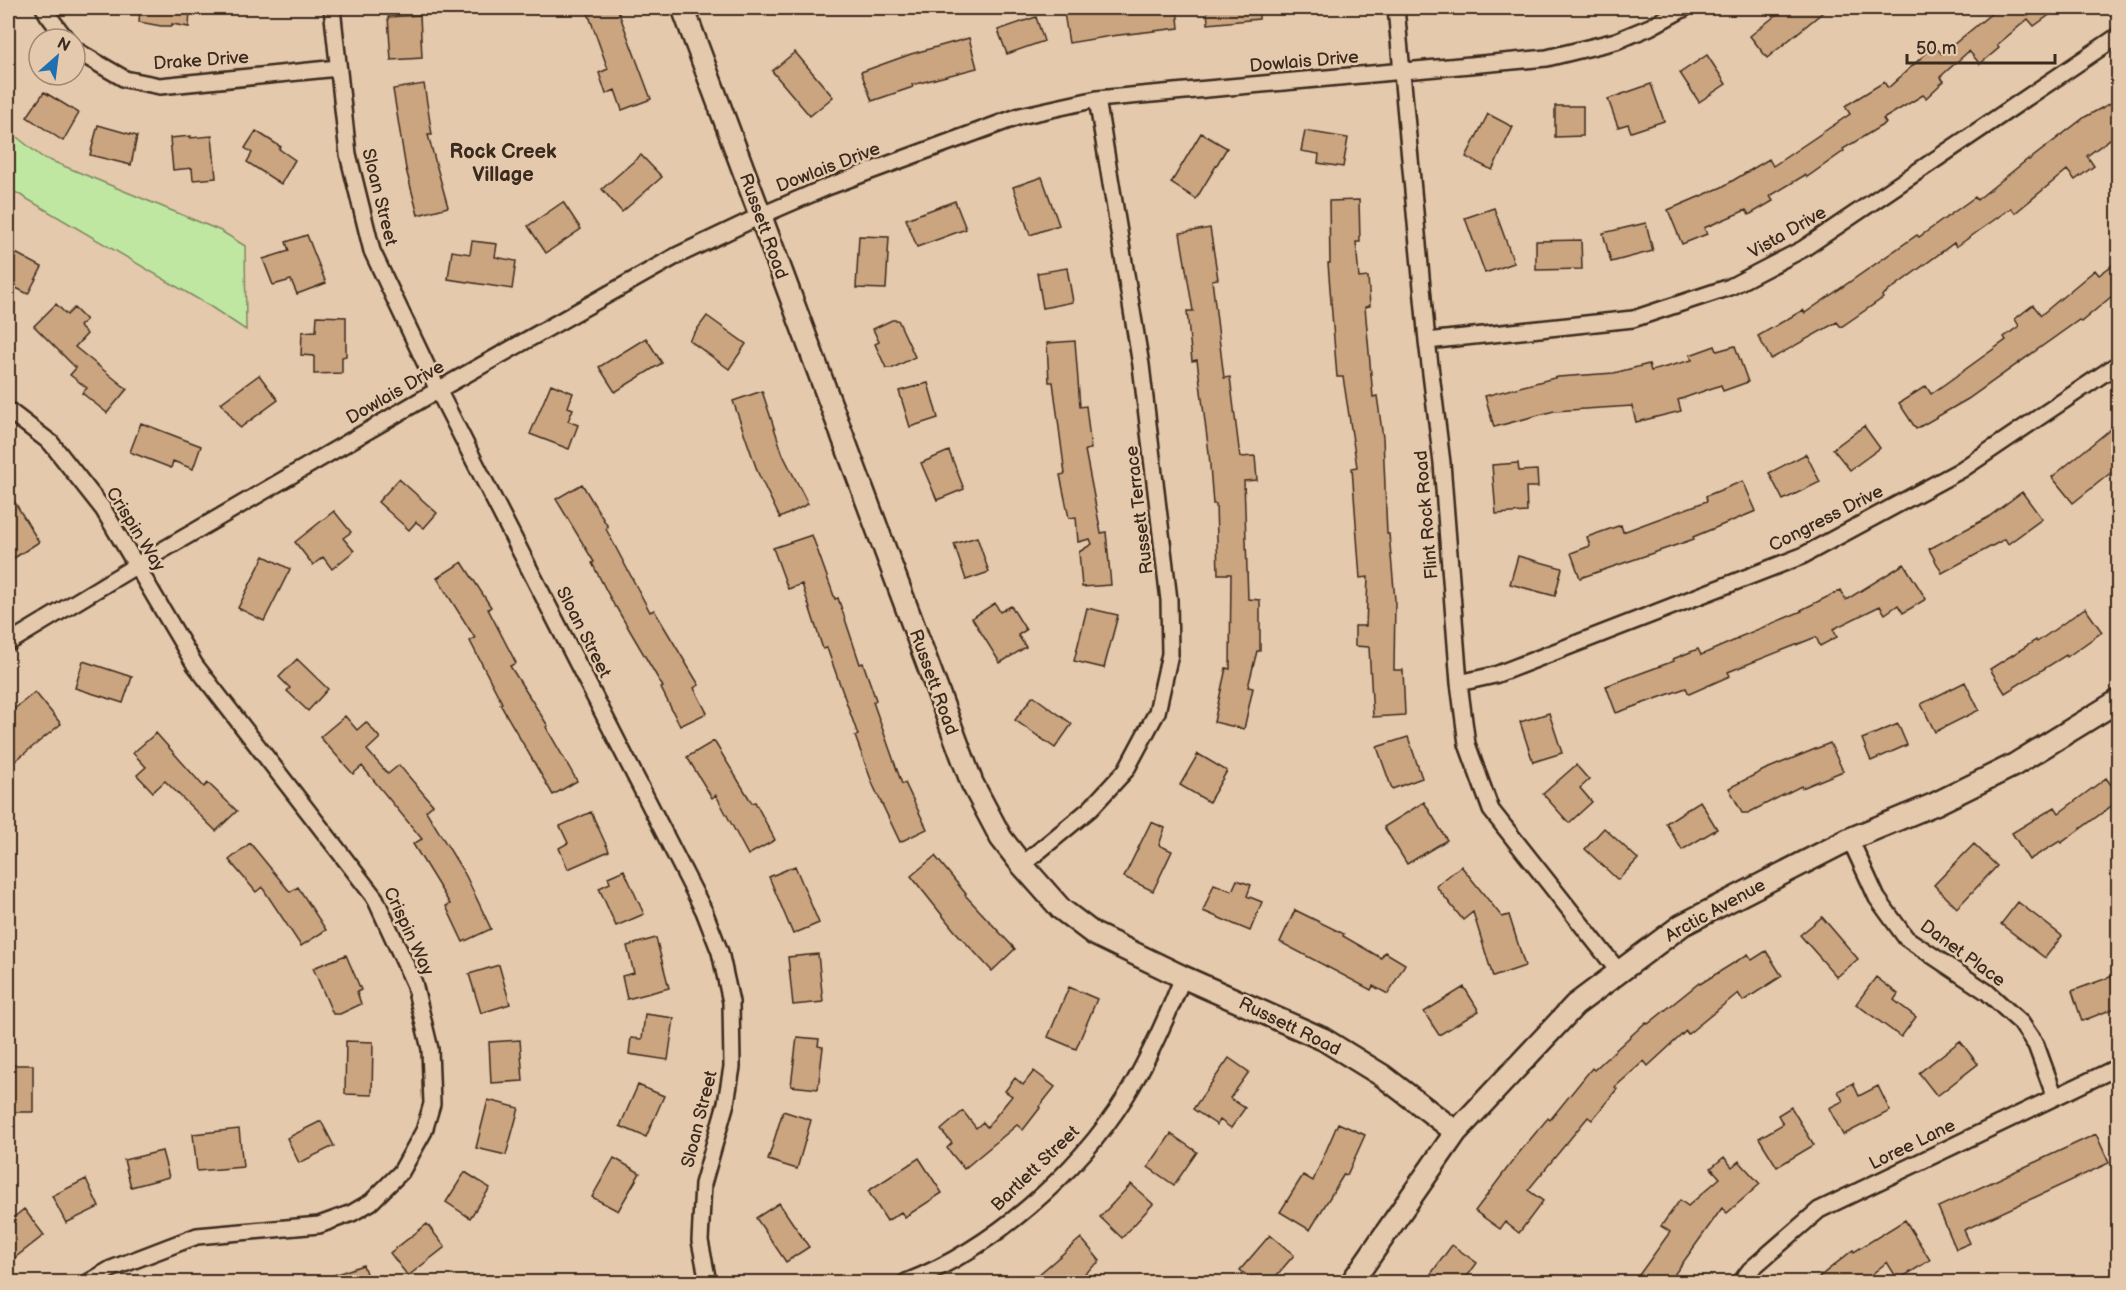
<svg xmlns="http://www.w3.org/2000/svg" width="2126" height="1290" viewBox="0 0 2126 1290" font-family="'Balsamiq Sans',sans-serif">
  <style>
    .green { fill: #c0e7a2; stroke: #7e8860; stroke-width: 1.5 }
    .building { fill: #cba580; stroke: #3b2a1e; stroke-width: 1.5 }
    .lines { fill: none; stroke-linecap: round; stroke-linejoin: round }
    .street-casing { stroke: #3b2a1e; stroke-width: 20 }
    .secondary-casing { stroke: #3b2a1e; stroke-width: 26 }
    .street { stroke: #e5c9ac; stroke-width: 15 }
    .secondary { stroke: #e5c9ac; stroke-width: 21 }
    .labels { text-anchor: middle; stroke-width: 5; stroke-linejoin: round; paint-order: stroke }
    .street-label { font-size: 18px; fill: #3b2a1e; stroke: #e5c9ac }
    .neighbourhood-label { font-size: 20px; font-weight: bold; fill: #3b2a1e; stroke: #e5c9ac }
  </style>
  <rect width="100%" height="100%" fill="#e5c9ac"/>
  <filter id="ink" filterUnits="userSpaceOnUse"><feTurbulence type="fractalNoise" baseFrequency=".0167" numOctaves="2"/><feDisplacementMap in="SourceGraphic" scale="12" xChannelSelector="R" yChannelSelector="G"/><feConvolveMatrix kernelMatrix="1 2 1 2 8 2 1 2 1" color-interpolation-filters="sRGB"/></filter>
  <g filter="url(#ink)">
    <path class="green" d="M8,130L42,157L221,231L245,246L246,330L208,305L17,193L8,190Z"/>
    <path class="building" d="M140,8H190L189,27L172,24V26H161L139,22Z
      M595,8H617L651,99L622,110L615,90L606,94L599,73L608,69L587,10Z
      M1097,8H1177L1179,28L1111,36L1069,43L1064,13Z
      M1207,8H1259V19L1208,24Z
      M1785,8H1828L1767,58L1750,36Z
      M1998,8H2059L2034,26L2028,19L1997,45L1999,48L1980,64L1969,51L1940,77L1944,81L1926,98L1923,95L1883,119L1886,123L1843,149L1844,151L1807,177L1805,175L1770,196L1773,201L1749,215L1746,210L1704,228L1707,234L1682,244L1668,210L1722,187L1769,159L1773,166L1850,114L1845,106L1884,82L1888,88L1934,46L1942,54Z
      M420,15L422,58L391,60L388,17Z
      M1036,17L1044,41L1007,54L998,30Z
      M969,38L977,68L912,85L913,87L872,101L861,72L911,54Z
      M795,52L833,97L810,116L772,71Z
      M1707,55L1726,84L1699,102L1680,73Z
      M424,84L432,135H428L448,207L418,215L406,169L393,89Z
      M1651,84L1664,121L1631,132L1628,124L1618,127L1608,99Z
      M44,92L79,113L63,141L27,117Z
      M2118,99V133L2087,156L2094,166L2075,180L2067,170L2015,213L2011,208L1956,247L1954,243L1882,296L1883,298L1841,327L1837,322L1771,359L1758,336L1803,310L1805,313L1917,235L1919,237L1975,197L1977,200L2028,159L2029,160L2085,117Z
      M1555,106H1583V136L1555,137Z
      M1488,114L1513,127L1492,170L1466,157Z
      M98,125L137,136L131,165L90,155Z
      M256,131L281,147L279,149L295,160L281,184L247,162L252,153L245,148Z
      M1305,131L1348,138L1343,167L1318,163L1319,154L1301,151Z
      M1201,133L1227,148L1196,199L1171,183Z
      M191,136L190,138L212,136L216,178L193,180L192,168L173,170L170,138Z
      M641,155L662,177L622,212L602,189Z
      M1042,177L1059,225L1030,235L1013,187Z
      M1359,200L1360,242H1356L1359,278L1368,277L1370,306L1365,307L1373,397L1377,396L1383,438L1387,534H1389L1395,600L1394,670H1403L1405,715L1373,717L1369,647L1355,646V626H1366L1368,577L1360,578L1352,468L1357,467L1343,377H1337L1328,263H1330L1329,201Z
      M955,201L966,229L917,247L906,219Z
      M563,202L581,229L546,253L528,226Z
      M1494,208L1514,263L1485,273L1465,218Z
      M1646,223L1653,251L1611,262L1603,233Z
      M1210,228L1218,279L1212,280L1224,378L1230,377L1240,457L1255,456L1257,480L1244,481L1248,599L1260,600V651H1257L1248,687L1253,688L1244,729L1214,722L1226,668L1230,669L1231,574H1218L1216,504H1213L1209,453L1197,360L1192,361L1187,311H1193L1180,233Z
      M307,235L326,283L297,294L291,280L273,285L263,259L289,251L286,242Z
      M859,236L889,237L886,289L856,288Z
      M1581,240L1582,269L1536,270V241Z
      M472,241L497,244L495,257L516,261L512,289L448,279L452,251L470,254Z
      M8,249L42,267L28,294L8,284Z
      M2118,261V291L2081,322L2079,320L1968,399L1916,429L1899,403L1926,386L1931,394L2006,340L2004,337L2019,326L2015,319L2033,305L2041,315L2095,270L2099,275Z
      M1067,268L1073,302L1043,308L1037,273Z
      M56,304L67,315L74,308L86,320L79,326L87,334L75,347L127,389L107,413L82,393L87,388L70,375L76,368L34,326Z
      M317,316L346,317V356L342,357V373L314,374V356L301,355L302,332L316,331Z
      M707,316L746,344L729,369L689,340Z
      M892,320H898L915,357L893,368H886L875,344L879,342L873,329Z
      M646,338L662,363L615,392L599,367Z
      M1075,341L1080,407L1086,406L1091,449L1085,450L1101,533L1106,532L1111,585L1082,587L1079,552L1092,544L1090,539L1078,542L1076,517L1069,518L1060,475L1065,474L1053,382H1049L1047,343Z
      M1715,346L1717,351L1735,346L1748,382L1723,391L1721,385L1678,400L1681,411L1636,422L1632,406L1554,411L1494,427L1485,396L1558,377L1614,373L1649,364L1651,371L1692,360L1690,355Z
      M259,375L278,400L240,428L221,403Z
      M928,383L938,418L910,427L899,391Z
      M551,384L573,393L568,407L573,409L568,421L578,425L569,449L530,434Z
      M762,391L783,455L808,504L780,518L758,473L733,401Z
      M141,423L201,446L193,469L173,461L171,468L130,452Z
      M2118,423V467L2073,503L2052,477Z
      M1864,426L1880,448L1850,470L1833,449Z
      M949,451L964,489L937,500L921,463Z
      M1806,454L1820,482L1783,500L1769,473Z
      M1518,463L1519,471L1537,470L1538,487H1526L1527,512L1496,514L1492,465Z
      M399,479L437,513L424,528L416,522L409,530L378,502Z
      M1743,481L1756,511L1693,537L1694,539L1580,578L1571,553L1590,546L1587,537L1621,525L1623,532L1707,501L1706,496Z
      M582,484L608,527L606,529L650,612L654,610L699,685L694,688L707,713L680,726L661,688L663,687L616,607H615L592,563L594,562L556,499Z
      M8,491L39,542L8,562Z
      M2022,492L2042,519L2008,544L2005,539L1942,573L1929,549L1987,518Z
      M334,511L351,532L343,538L354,551L332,569L323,557L313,565L295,542Z
      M812,535L835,599L838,598L860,664L863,663L876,700L873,702L902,784L905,783L927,829L900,842L873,785L855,736L858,735L827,648L823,649L802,584L788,589L773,548Z
      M977,537L989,572L966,580L954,544Z
      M264,556L290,569L264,621L238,608Z
      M1518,556L1562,568L1555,596L1510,584Z
      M462,562L491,607L488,609L516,663L510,666L548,726L546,727L577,781L553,795L500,704L502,703L470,641L475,638L437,578Z
      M1904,564L1926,599L1903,613L1898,605L1885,614L1880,606L1833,629L1837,637L1820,646L1816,637L1728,672L1730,676L1689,694L1686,688L1616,713L1606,686L1674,661L1673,659L1698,649L1701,655L1738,639L1737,638L1802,611L1801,610L1841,590L1846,600Z
      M995,603L1000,612L1011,606L1026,630L1018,635L1026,647L1000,663L972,618Z
      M1087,608L1118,615L1104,668L1074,661Z
      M2085,608L2102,632L2067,657L2066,655L2005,693L1990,669L2036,640L2037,642Z
      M297,659L328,689L308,711L287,691L290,688L279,677Z
      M83,661L132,677L123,703L75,688Z
      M1965,682L1979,710L1935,732L1921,704Z
      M35,692L61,724L15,761L8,752V714Z
      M1033,696L1072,724L1055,748L1015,720Z
      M1549,713L1562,753L1533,762L1520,722Z
      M345,716L357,730L366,722L380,738L367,750L388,774L399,765L433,805L426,811L466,876L491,929L463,942L446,906L450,904L413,844L422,839L362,766L353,774L320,737Z
      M1898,724L1907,745L1871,761L1862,739Z
      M156,733L204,787L208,783L237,811L216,831L165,781L153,792L137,775L146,767L133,753Z
      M1408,737L1422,778L1392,789L1377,747Z
      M714,741L752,803L755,802L775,840L748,855L716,795L712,798L687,757Z
      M1830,743L1843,771L1802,788L1801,786L1748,813H1742L1729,788L1764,770Z
      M1198,754L1227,771L1209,802L1180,785Z
      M1576,765L1589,780L1580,788L1592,802L1569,823L1543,794Z
      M2106,778L2118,794V801L2061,843L2060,841L2029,860L2012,833L2055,807L2059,813Z
      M1700,801L1717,829L1682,850L1666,823Z
      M1424,802L1447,840L1407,864L1384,827Z
      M591,812L609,851L568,869L559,848L568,843L560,826Z
      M1151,822L1165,828L1159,845L1172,851L1153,891L1124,877Z
      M1604,828L1638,859L1618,880L1585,849Z
      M250,843L290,892L298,887L326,930L301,946L262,887L256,892L229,860Z
      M1974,844L1997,866L1957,908L1934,885Z
      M935,856L966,894L965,895L1015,949L992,971L954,930L911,876Z
      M795,866L819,923L793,934L769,877Z
      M1461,866L1502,917L1509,915L1525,966L1493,977L1473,912L1463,920L1436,886Z
      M624,870L644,914L616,926L599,888L610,883L608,877Z
      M1237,880L1251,885L1247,896L1262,902L1250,931L1203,911L1214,884L1232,891Z
      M2018,902L2062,936L2045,958L2001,924Z
      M1295,910L1344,934L1343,936L1381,958L1385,952L1405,964L1388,994L1373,986L1371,990L1280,942Z
      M1822,917L1858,959L1837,977L1800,935Z
      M656,938L669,988L627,999L622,976L634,973L627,946Z
      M1766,951L1782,976L1743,1001L1738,993L1688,1034L1686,1031L1648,1066L1644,1061L1615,1087L1617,1089L1592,1120L1588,1117L1528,1190L1543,1201L1519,1233L1505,1222L1500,1229L1475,1211L1518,1154L1548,1118L1550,1120L1592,1068L1594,1070L1646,1022L1648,1024L1699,983L1700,984L1748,954L1752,960Z
      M818,954L823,1002L793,1005L788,957Z
      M346,955L361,990L357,992L361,1004L340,1014H333L313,968Z
      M499,965L510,1004L481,1013L469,974Z
      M2118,974V1007L2082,1021L2072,991Z
      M1876,977L1898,994L1894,1000L1916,1017L1901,1037L1856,1004Z
      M1069,987L1097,999L1076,1049L1048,1037Z
      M1464,987L1479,1011L1439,1035L1424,1012Z
      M645,1014L674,1018L668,1060L629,1054L631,1038L642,1039Z
      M797,1037L819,1039L818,1046L823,1047L818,1089L791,1086Z
      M520,1040L523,1081L491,1083L489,1042Z
      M346,1041L373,1042L372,1095L345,1094Z
      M1960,1041L1978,1064L1937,1096L1919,1073Z
      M1229,1058L1249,1072L1230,1098L1245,1108L1231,1128L1220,1120L1217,1125L1193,1109Z
      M8,1065H33V1112H8Z
      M1034,1071L1055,1087L1039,1107L1040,1108L1023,1130L1017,1125L964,1169L947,1148L952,1143L941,1130L963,1111L976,1128L983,1122L987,1127L1012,1096L1005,1091L1015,1078L1023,1085Z
      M1853,1083L1859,1096L1878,1086L1890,1111L1843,1135L1829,1108L1843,1101L1838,1091Z
      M638,1085L664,1096L646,1137L620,1126Z
      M488,1100L519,1108L506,1155L476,1148Z
      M1791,1107L1814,1145L1777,1167L1759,1138L1783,1124L1778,1115Z
      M783,1111L811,1120L797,1169L768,1160Z
      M321,1121L334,1146L299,1163L287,1138Z
      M1338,1123L1365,1135L1347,1175L1344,1174L1310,1230L1280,1212L1303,1175L1313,1181Z
      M239,1129L243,1167L197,1171L193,1134Z
      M1171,1134L1197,1152L1174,1185L1148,1167Z
      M2096,1134L2109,1163L1964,1230L1970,1243L1956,1249L1938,1207Z
      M162,1151L169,1177L131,1187L124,1160Z
      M1724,1157L1732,1167L1739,1161L1760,1184L1727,1213L1722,1208L1669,1282H1634L1670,1232L1661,1226L1680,1200L1688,1206L1720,1178L1711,1168Z
      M614,1158L640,1173L618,1211L592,1197Z
      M919,1158L942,1193L905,1217L901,1212L887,1221L868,1191Z
      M465,1172L490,1188L470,1218L446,1202Z
      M86,1179L99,1207L66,1223L52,1196Z
      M1131,1184L1153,1204L1122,1238L1100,1217Z
      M779,1203L809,1247L786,1262L756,1218Z
      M24,1209L44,1235L8,1263V1222Z
      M1905,1220L1930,1260L1898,1280L1887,1262L1862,1282H1813L1853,1250L1854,1252Z
      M427,1224L445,1247L408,1276L390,1253Z
      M1270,1235L1294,1255L1271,1282H1255L1240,1270Z
      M1081,1238L1100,1261L1074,1282H1030Z
      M1452,1245L1477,1263L1463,1282H1425Z
      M363,1265L369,1282H320V1280Z"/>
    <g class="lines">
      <defs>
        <path id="street" d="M44,8L48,15L66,39
          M332,8L348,154L372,251L438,390L704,911L720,952L731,1002L732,1067L726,1103L703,1184L700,1241L708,1282
          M1396,8L1427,341L1442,463L1459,683L1467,744L1491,810L1619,972
          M75,50L125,79L160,86L338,68
          M1427,341L1633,319L1730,287L1803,249L2118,36
          M8,410L51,443L103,509L195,665L375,898L414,983L430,1049L432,1104L424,1131L401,1172L371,1202L352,1213L319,1225L197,1236L111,1269L89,1282
          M8,643L137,565L438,390L676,256L760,216L827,187L1020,116L1097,99L1547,58L1616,41L1650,27L1685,8
          M1459,683L1495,675L1802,556L1961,470L2118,364
          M1850,839L1877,898L1906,938L1987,992L2021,1023L2036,1045L2055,1097
          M1022,865L1090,809L1126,770L1157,712L1170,654L1169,600L1141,365L1097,99
          M906,1282C992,1249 1077,1174 1126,1096C1149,1059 1167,1017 1183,977
          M1741,1282L1750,1270L1819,1210L2118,1067"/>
        <path id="secondary" d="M683,8L972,783L1001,838L1022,865L1061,909L1094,934L1183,977L1323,1039L1383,1076L1456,1132
          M1352,1282L1456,1132L1575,1005L1682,925L1850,839L1935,804L2014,765L2118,701"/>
      </defs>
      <use href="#street" class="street-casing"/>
      <use href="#secondary" class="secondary-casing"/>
      <use href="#street" class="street"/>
      <use href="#secondary" class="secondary"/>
    </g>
  </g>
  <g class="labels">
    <g class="street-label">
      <text transform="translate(201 60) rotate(-4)" y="6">Drake Drive</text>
      <text transform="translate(1304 61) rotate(-5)" y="6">Dowlais Drive</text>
      <text transform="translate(828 167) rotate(-21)" y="6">Dowlais Drive</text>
      <text transform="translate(380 197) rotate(76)" y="6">Sloan Street</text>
      <text transform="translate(764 226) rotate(70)" y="6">Russett Road</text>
      <text transform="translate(1787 232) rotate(-30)" y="6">Vista Drive</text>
      <text transform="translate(395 392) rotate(-30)" y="6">Dowlais Drive</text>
      <text transform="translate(1139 510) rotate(-97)" y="6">Russett Terrace</text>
      <text transform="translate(1426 515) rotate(-95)" y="6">Flint Rock Road</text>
      <text transform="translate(1826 518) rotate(-27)" y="6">Congress Drive</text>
      <text transform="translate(136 529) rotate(58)" y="6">Crispin Way</text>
      <text transform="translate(584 632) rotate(63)" y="6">Sloan Street</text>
      <text transform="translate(934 682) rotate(70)" y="6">Russett Road</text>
      <text transform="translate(1715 910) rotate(-29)" y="6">Arctic Avenue</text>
      <text transform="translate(409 931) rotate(65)" y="6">Crispin Way</text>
      <text transform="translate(1963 953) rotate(36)" y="6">Danet Place</text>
      <text transform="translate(1290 1026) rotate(26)" y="6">Russett Road</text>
      <text transform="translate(699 1119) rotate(-76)" y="6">Sloan Street</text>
      <text transform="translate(1912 1144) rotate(-26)" y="6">Loree Lane</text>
      <text transform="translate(1035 1168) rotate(-44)" y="6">Bartlett Street</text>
    </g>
    <g class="neighbourhood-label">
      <text x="503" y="158">Rock Creek<tspan x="503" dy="23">Village</tspan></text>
    </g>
  </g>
  <rect width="2126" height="1290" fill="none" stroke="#e5c9ac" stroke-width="30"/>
  <rect x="15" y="15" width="2096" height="1260" fill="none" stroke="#3b2a1e" stroke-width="2" filter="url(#ink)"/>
  <g transform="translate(57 57) rotate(28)"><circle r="28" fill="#e5c9ac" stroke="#a18973" stroke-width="1.5"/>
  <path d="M0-4.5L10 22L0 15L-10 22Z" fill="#1f6fb2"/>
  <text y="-9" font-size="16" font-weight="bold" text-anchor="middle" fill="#3b2a1e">N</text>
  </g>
  <path d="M1907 54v9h148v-9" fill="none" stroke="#3b2a1e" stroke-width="3"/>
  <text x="1916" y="54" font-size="18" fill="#3b2a1e" stroke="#e5c9ac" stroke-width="4.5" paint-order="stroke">50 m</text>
</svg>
